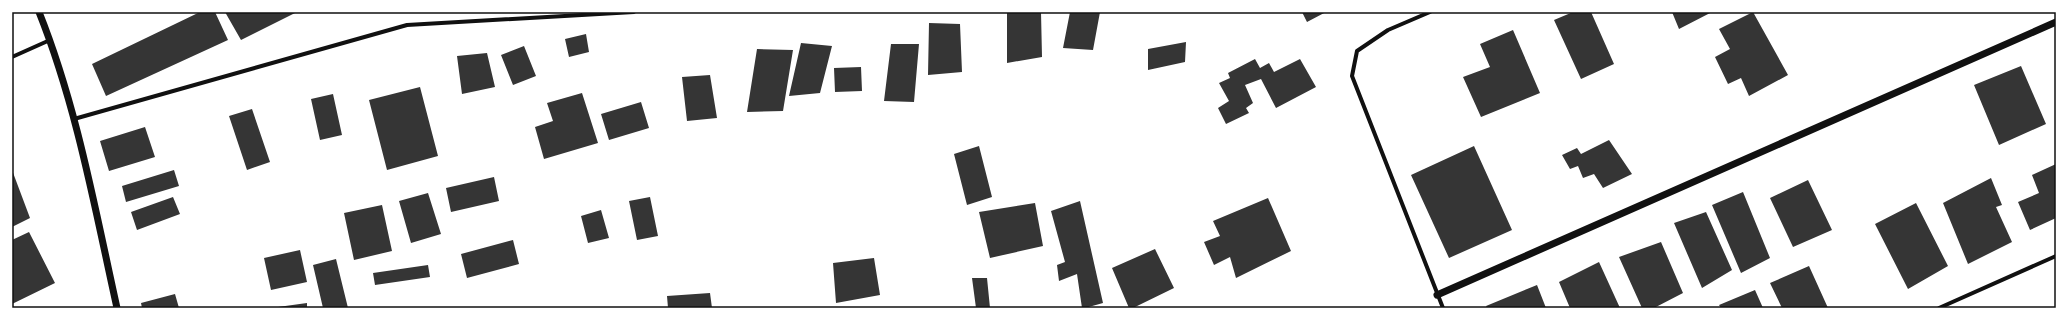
<svg xmlns="http://www.w3.org/2000/svg" width="2068" height="320" viewBox="0 0 2068 320" font-family="Manrope,sans-serif">
  <style>
    .building { fill: #353535 }
    .lines { fill: none; stroke-linecap: round; stroke-linejoin: round }
    .minor { stroke: #111; stroke-width: 4 }
    .tertiary { stroke: #111; stroke-width: 7 }
    .neatline { fill: none; stroke: #111; stroke-width: 1.5 }
  </style>
  <rect width="100%" height="100%" fill="#fff"/>
  <path class="building" d="M200,12H215L228,40L106,96L92,64Z
    M225,12H297L241,40Z
    M1007,12H1041L1042,57L1007,63Z
    M1070,12H1100L1093,50L1063,48Z
    M1302,12H1326L1307,22Z
    M1573,12H1591L1614,64L1581,79L1554,20Z
    M1672,12H1712L1679,29Z
    M1753,12L1788,75L1749,96L1741,78L1728,84L1715,57L1730,49L1719,29Z
    M929,23L960,24L962,72L928,75Z
    M1513,30L1540,93L1481,117L1463,77L1490,67L1480,44Z
    M586,34L589,52L569,57L565,39Z
    M1186,42L1185,62L1148,70V49Z
    M801,43L832,46L820,93L789,96Z
    M891,44H919L914,102L884,101Z
    M524,46L536,76L513,85L501,55Z
    M757,49L793,50L783,111L747,112Z
    M487,53L495,87L462,94L457,56Z
    M1255,59L1260,68L1269,63L1274,72L1300,59L1316,87L1276,108L1261,79L1245,85L1253,103L1246,108L1249,113L1226,124L1218,108L1229,101L1219,83L1230,78L1228,73Z
    M2021,66L2046,124L1999,145L1974,85Z
    M861,67L862,91L835,92L834,68Z
    M710,75L717,118L687,121L682,77Z
    M420,87L438,156L387,170L369,100Z
    M582,93L598,143L544,159L535,127L553,121L547,103Z
    M333,94L342,135L320,140L311,99Z
    M641,102L649,128L609,140L601,114Z
    M252,109L270,162L247,170L229,116Z
    M145,127L155,157L109,171L100,141Z
    M1609,140L1632,174L1603,188L1594,174L1583,178L1578,166L1570,169L1562,155L1577,148L1581,154Z
    M979,146L992,197L967,205L954,154Z
    M1474,146L1512,230L1449,258L1411,175Z
    M2056,164V218L2030,230L2018,202L2039,193L2032,175Z
    M12,170L30,218L12,227Z
    M174,170L179,186L126,202L122,186Z
    M494,177L499,201L451,212L446,188Z
    M1991,178L2002,205L1996,207L2012,242L1968,264L1943,203Z
    M1808,180L1832,230L1793,247L1770,198Z
    M1743,192L1770,258L1741,273L1712,205Z
    M428,193L441,234L411,243L399,201Z
    M173,197L180,214L137,230L131,212Z
    M650,197L658,236L637,240L629,201Z
    M1268,198L1291,251L1236,278L1230,257L1214,265L1204,242L1220,236L1213,221Z
    M1080,201L1103,303L1085,308H1082L1077,274L1059,281L1057,265L1065,262L1051,211Z
    M1035,203L1043,246L990,258L979,212Z
    M1916,203L1948,266L1908,289L1875,224Z
    M382,205L392,251L354,260L344,213Z
    M601,210L609,238L588,243L581,216Z
    M1706,212L1732,270L1702,288L1674,223Z
    M29,232L55,283L12,304V240Z
    M513,240L519,264L467,278L461,254Z
    M1661,242L1683,293L1654,308H1642L1619,257Z
    M1155,249L1174,288L1133,308H1129L1112,268Z
    M300,250L307,282L271,290L264,258Z
    M874,258L880,295L836,303L833,263Z
    M336,259L348,308H323L313,265Z
    M1599,262L1620,308H1570L1559,282Z
    M428,265L430,277L375,285L373,273Z
    M1809,266L1828,308H1782L1770,283Z
    M972,278H987L990,308H976Z
    M1537,285L1546,308H1487L1486,306Z
    M1755,290L1763,308H1721L1719,305Z
    M710,293L712,308H668L667,296Z
    M175,294L179,308H142L141,303Z
    M307,303V308H278V307Z"/>
  <g class="lines">
    <path class="minor" d="M1430,12L1388,30L1357,51L1352,76L1443,308
      M12,57L50,40
      M74,119L407,25L634,12
      M1939,308L2056,256"/>
    <path class="tertiary" d="M39,12C77,107 95,209 117,308
      M1437,295L2056,22"/>
  </g>
  <rect width="2068" height="320" fill="none" stroke="#ffffff" stroke-width="26"/>
  <rect x="13" y="13" width="2042" height="294" class="neatline"/>
</svg>
